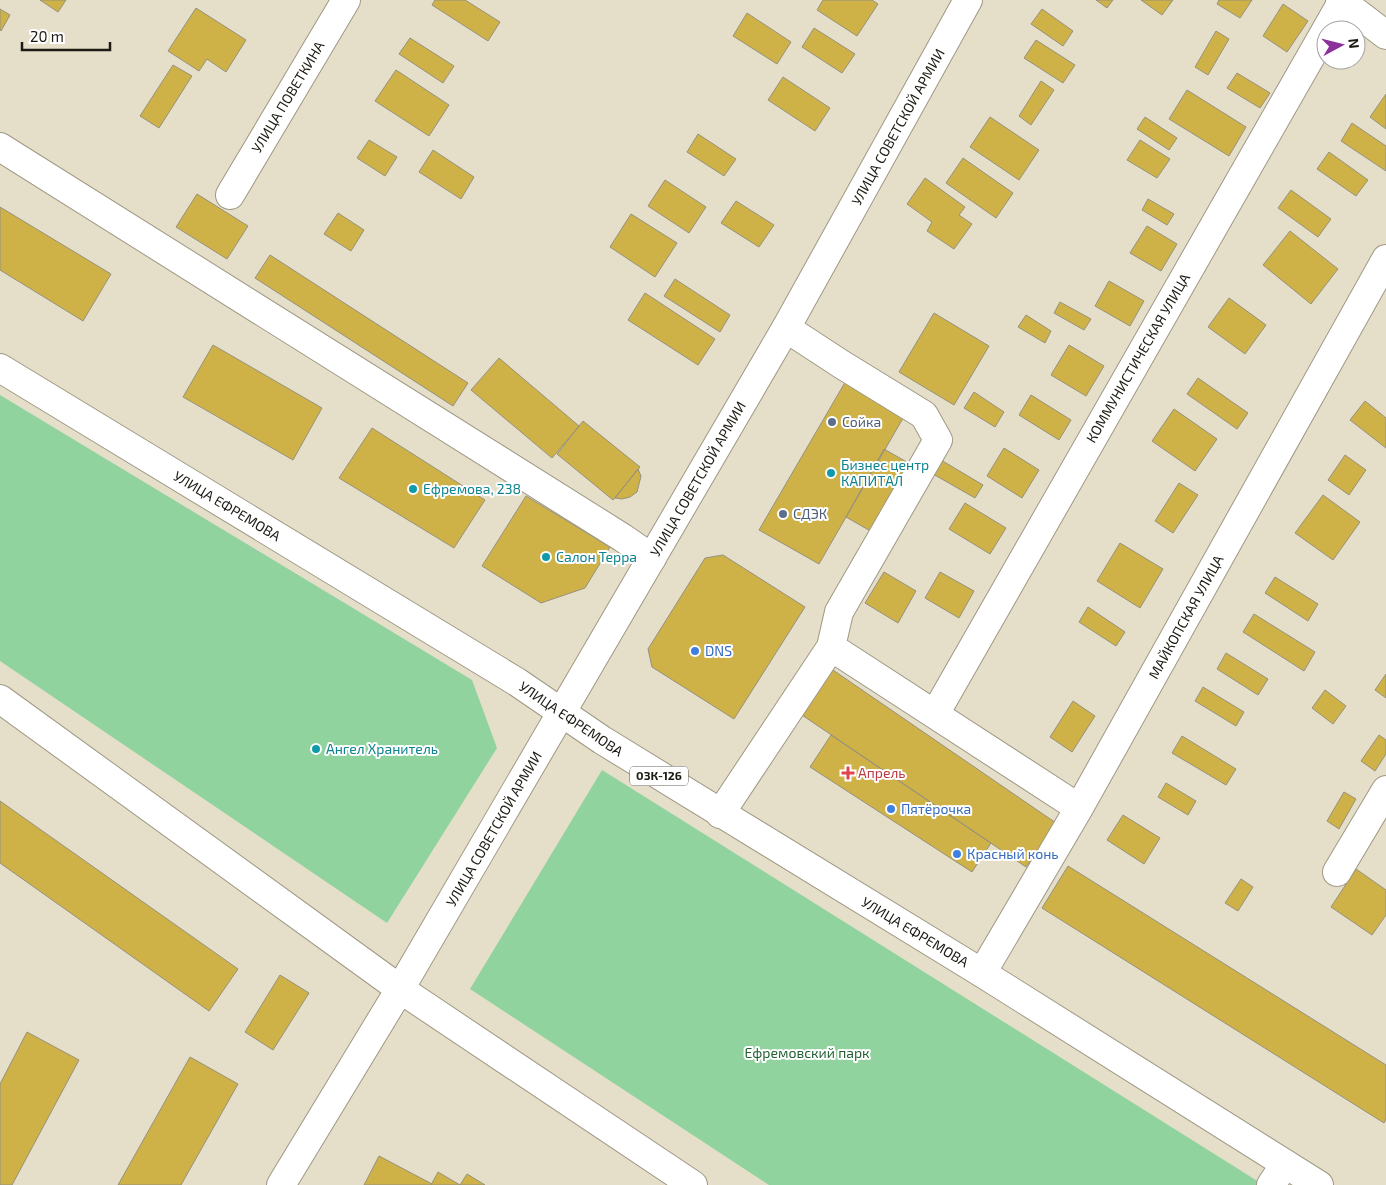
<svg xmlns="http://www.w3.org/2000/svg" width="1386" height="1185" viewBox="0 0 1386 1185" font-family="'Exo 2',sans-serif">
  <style>
    .green { fill: #91d39e }
    .building { fill: #ceb247; stroke: #96917d }
    .lines { fill: none; stroke-linecap: round; stroke-linejoin: round }
    .minor-casing { stroke: #9e9884; stroke-width: 30 }
    .major-casing { stroke: #9e9884; stroke-width: 30 }
    .minor { stroke: #fff; stroke-width: 28 }
    .major { stroke: #fff; stroke-width: 28 }
    .service-dot { fill: #5c6f8a; stroke: #fff; stroke-width: 2 }
    .culture-dot { fill: #0f9aa8; stroke: #fff; stroke-width: 2 }
    .shop-dot { fill: #3f7fe0; stroke: #fff; stroke-width: 2 }
    .health-dot { fill: #e0444e; stroke: #fff; stroke-width: 2 }
    .labels { text-anchor: middle; stroke-width: 4; stroke-linejoin: round; paint-order: stroke }
    .shield { fill: #fff; stroke: #605f59; stroke-width: 1 }
    .shield-label { font-size: 12px; font-weight: bold; fill: #1c1a12 }
    .street-label { font-size: 14px; fill: #1c1a12; stroke: #fff }
    .service-label { font-size: 14px; fill: #4e5e75; stroke: #fff; text-anchor: start }
    .culture-label { font-size: 14px; fill: #0d838f; stroke: #fff; text-anchor: start }
    .shop-label { font-size: 14px; fill: #366cbe; stroke: #fff; text-anchor: start }
    .health-label { font-size: 14px; fill: #be3a42; stroke: #fff; text-anchor: start }
    .park-label { font-size: 14px; fill: #225e32; stroke: #fff }
  </style>
  <rect width="100%" height="100%" fill="#e5dfca"/>
  <path class="green" d="M0,395L472,680L497,748L387,923L0,661Z
    M602,770L1259,1182L1257,1185H769L470,989Z"/>
  <path class="building" d="M40,0H66L58,12Z
    M435,0H465L500,22L488,41L432,5Z
    M823,0H872L878,4L857,36L817,10Z
    M1096,0H1113L1107,8Z
    M1141,0H1173L1162,15Z
    M1219,0H1252L1240,18L1217,4Z
    M1283,4L1308,21L1287,52L1263,36Z
    M196,8L246,40L226,72L207,59L199,71L168,51Z
    M0,9L10,15L1,31L0,30Z
    M1042,9L1073,31L1063,46L1031,24Z
    M747,13L791,42L777,64L733,36Z
    M814,28L855,54L842,73L802,47Z
    M1216,31L1229,39L1208,75L1195,67Z
    M410,38L454,66L443,83L399,54Z
    M1036,40L1075,65L1063,83L1024,58Z
    M173,65L192,76L159,128L140,116Z
    M396,70L449,105L429,136L375,101Z
    M1237,73L1270,93L1260,108L1227,88Z
    M783,77L830,108L815,131L768,100Z
    M1041,81L1054,90L1031,125L1019,116Z
    M1187,90L1246,127L1229,156L1169,119Z
    M1386,94V129L1370,117Z
    M990,117L1039,150L1019,180L970,147Z
    M1145,117L1177,138L1169,150L1137,129Z
    M1352,123L1386,146V171L1341,141Z
    M698,134L736,159L724,176L687,152Z
    M369,140L397,157L385,176L357,158Z
    M1140,140L1170,159L1157,178L1127,160Z
    M433,150L474,177L461,199L419,172Z
    M1329,152L1368,180L1356,196L1317,169Z
    M963,158L1013,193L996,218L946,183Z
    M925,178L965,207L959,215L972,224L954,249L927,231L932,222L907,204Z
    M665,180L706,207L689,233L648,206Z
    M1291,190L1331,219L1318,237L1278,208Z
    M197,194L248,226L227,259L176,227Z
    M1148,199L1174,214L1167,225L1142,210Z
    M736,201L774,225L759,247L721,223Z
    M0,207L111,274L83,321L0,270Z
    M338,213L364,230L351,251L324,234Z
    M631,214L677,243L655,277L610,247Z
    M1147,226L1177,244L1161,271L1130,253Z
    M1290,231L1338,269L1311,304L1263,265Z
    M270,255L468,383L453,406L255,278Z
    M675,279L730,315L720,332L664,296Z
    M1109,281L1144,301L1130,326L1095,306Z
    M645,293L715,339L698,365L628,320Z
    M1229,298L1266,325L1245,354L1208,327Z
    M1060,302L1091,319L1084,330L1054,313Z
    M934,313L989,346L954,405L899,372Z
    M1026,315L1051,331L1045,343L1018,327Z
    M213,345L322,408L293,460L183,397Z
    M1069,345L1104,366L1086,396L1051,375Z
    M499,358L579,426L552,458L471,390Z
    M1198,378L1248,413L1237,429L1187,394Z
    M847,379L906,413L819,564L759,530Z
    M974,392L1004,412L995,427L964,408Z
    M1031,395L1071,420L1059,440L1019,415Z
    M1365,401L1386,418V448L1350,420Z
    M1174,409L1217,439L1195,471L1152,441Z
    M583,421L640,467L613,500L557,454Z
    M372,428L485,500L454,548L339,478Z
    M1004,448L1039,470L1022,498L987,476Z
    M884,449L912,465L874,533L846,517Z
    M1345,455L1366,470L1349,495L1328,480Z
    M941,460L983,485L975,498L933,474Z
    M638,469L641,476L637,492L630,497L622,499L615,498Z
    M1179,483L1198,495L1173,533L1155,521Z
    M1323,495L1360,522L1333,560L1295,533Z
    M526,496L610,547L585,588L541,603L482,566Z
    M965,503L1006,528L990,554L949,529Z
    M1120,543L1163,569L1140,608L1097,581Z
    M723,555L805,607L734,719L652,667L648,649L705,558Z
    M884,572L916,591L898,623L865,603Z
    M940,572L974,591L959,618L925,598Z
    M1275,577L1318,604L1308,621L1265,593Z
    M1088,607L1125,632L1116,646L1079,622Z
    M1254,614L1315,652L1304,671L1243,632Z
    M1226,653L1268,679L1258,695L1217,669Z
    M830,668L1056,823L1026,867L799,713Z
    M1386,674V698L1375,690Z
    M1203,687L1244,712L1236,726L1195,701Z
    M1325,690L1346,706L1333,724L1312,708Z
    M1073,701L1095,716L1072,752L1050,737Z
    M831,735L991,843L972,872L810,767Z
    M1379,735L1386,740V754L1375,771L1361,761Z
    M1182,736L1236,769L1226,785L1172,753Z
    M1166,783L1196,801L1188,815L1158,797Z
    M1344,792L1356,799L1339,829L1327,821Z
    M0,801L238,969L209,1011L0,863Z
    M1123,815L1160,838L1144,864L1107,840Z
    M1068,866L1386,1065V1119L1384,1123L1042,908Z
    M1356,869L1386,890V915L1372,935L1331,907Z
    M1241,879L1253,887L1238,911L1225,903Z
    M280,975L309,993L273,1050L245,1032Z
    M27,1032L79,1060L12,1185H0V1084Z
    M190,1057L238,1084L181,1185H118Z
    M379,1156L432,1184L431,1185H364Z
    M438,1172L460,1185L467,1174L485,1185H431Z"/>
  <g class="lines">
    <defs>
      <path id="minor" d="M1340,0L1386,35
        M0,147L623,538L652,558
        M230,195L346,0
        M831,647L1079,808
        M935,714L1342,2
        M720,814L831,647L839,612L938,440L924,415L841,364L786,328
        M1337,872L1386,790
        M982,973L1079,808L1386,259
        M1271,1185L1285,1164"/>
      <path id="major" d="M0,368L517,682L602,740L982,973L1319,1185
        M0,699L400,989L693,1185
        M281,1185L400,989L786,328L968,0"/>
    </defs>
    <use href="#minor" class="minor-casing"/>
    <use href="#major" class="major-casing"/>
    <use href="#minor" class="minor"/>
    <use href="#major" class="major"/>
  </g>
  <g class="service-dot">
    <circle cx="832" cy="422" r="5"/>
    <circle cx="783" cy="514" r="5"/>
  </g>
  <g class="culture-dot">
    <circle cx="831" cy="473" r="5"/>
    <circle cx="413" cy="489" r="5"/>
    <circle cx="546" cy="557" r="5"/>
    <circle cx="316" cy="749" r="5"/>
  </g>
  <g class="shop-dot">
    <circle cx="695" cy="651" r="5"/>
    <circle cx="891" cy="809" r="5"/>
    <circle cx="957" cy="854" r="5"/>
  </g>
  <path class="health-dot" d="M845.5 765.5h5v5h5v5h-5v5h-5v-5h-5v-5h5z"/>
  <g class="labels">
    <rect class="shield" x="630" y="766.5" width="58" height="19" rx="4"/>
    <g class="shield-label">
      <text x="659" y="780">03К-126</text>
    </g>
    <g class="street-label">
      <text transform="translate(288 97) rotate(-59)" y="5">УЛИЦА ПОВЕТКИНА</text>
      <text transform="translate(898 127) rotate(-61)" y="5">УЛИЦА СОВЕТСКОЙ АРМИИ</text>
      <text transform="translate(1138 358) rotate(-60)" y="5">КОММУНИСТИЧЕСКАЯ УЛИЦА</text>
      <text transform="translate(698 479) rotate(-60)" y="5">УЛИЦА СОВЕТСКОЙ АРМИИ</text>
      <text transform="translate(227 506) rotate(31)" y="5">УЛИЦА ЕФРЕМОВА</text>
      <text transform="translate(1186 617) rotate(-61)" y="5">МАЙКОПСКАЯ УЛИЦА</text>
      <text transform="translate(571 719) rotate(34)" y="5">УЛИЦА ЕФРЕМОВА</text>
      <text transform="translate(494 829) rotate(-60)" y="5">УЛИЦА СОВЕТСКОЙ АРМИИ</text>
      <text transform="translate(915 932) rotate(31)" y="5">УЛИЦА ЕФРЕМОВА</text>
    </g>
    <g class="service-label">
      <text x="842" y="427">Сойка</text>
      <text x="793" y="519">СДЭК</text>
    </g>
    <g class="culture-label">
      <text x="841" y="470">Бизнес центр<tspan x="841" dy="16">КАПИТАЛ</tspan></text>
      <text x="423" y="494">Ефремова, 238</text>
      <text x="556" y="562">Салон Терра</text>
      <text x="326" y="754">Ангел Хранитель</text>
    </g>
    <g class="shop-label">
      <text x="705" y="656">DNS</text>
      <text x="901" y="814">Пятёрочка</text>
      <text x="967" y="859">Красный конь</text>
    </g>
    <g class="health-label">
      <text x="858" y="778">Апрель</text>
    </g>
    <g class="park-label">
      <text x="807" y="1058">Ефремовский парк</text>
    </g>
  </g>
  <g transform="translate(1341 45) rotate(83)"><circle r="24" fill="#ffffff" stroke="#a4a3a0"/>
  <path d="M0-4L9 19L0 12L-9 19Z" fill="#8c309b"/>
  <text y="-8" font-size="14" font-weight="bold" text-anchor="middle" fill="#1c1a12">N</text>
  </g>
  <path d="M22 42v8h88v-8" fill="none" stroke="#1c1a12" stroke-width="2.5"/>
  <text x="30" y="42" font-size="15" fill="#1c1a12" stroke="#ffffff" stroke-width="4" paint-order="stroke">20 m</text>
</svg>
